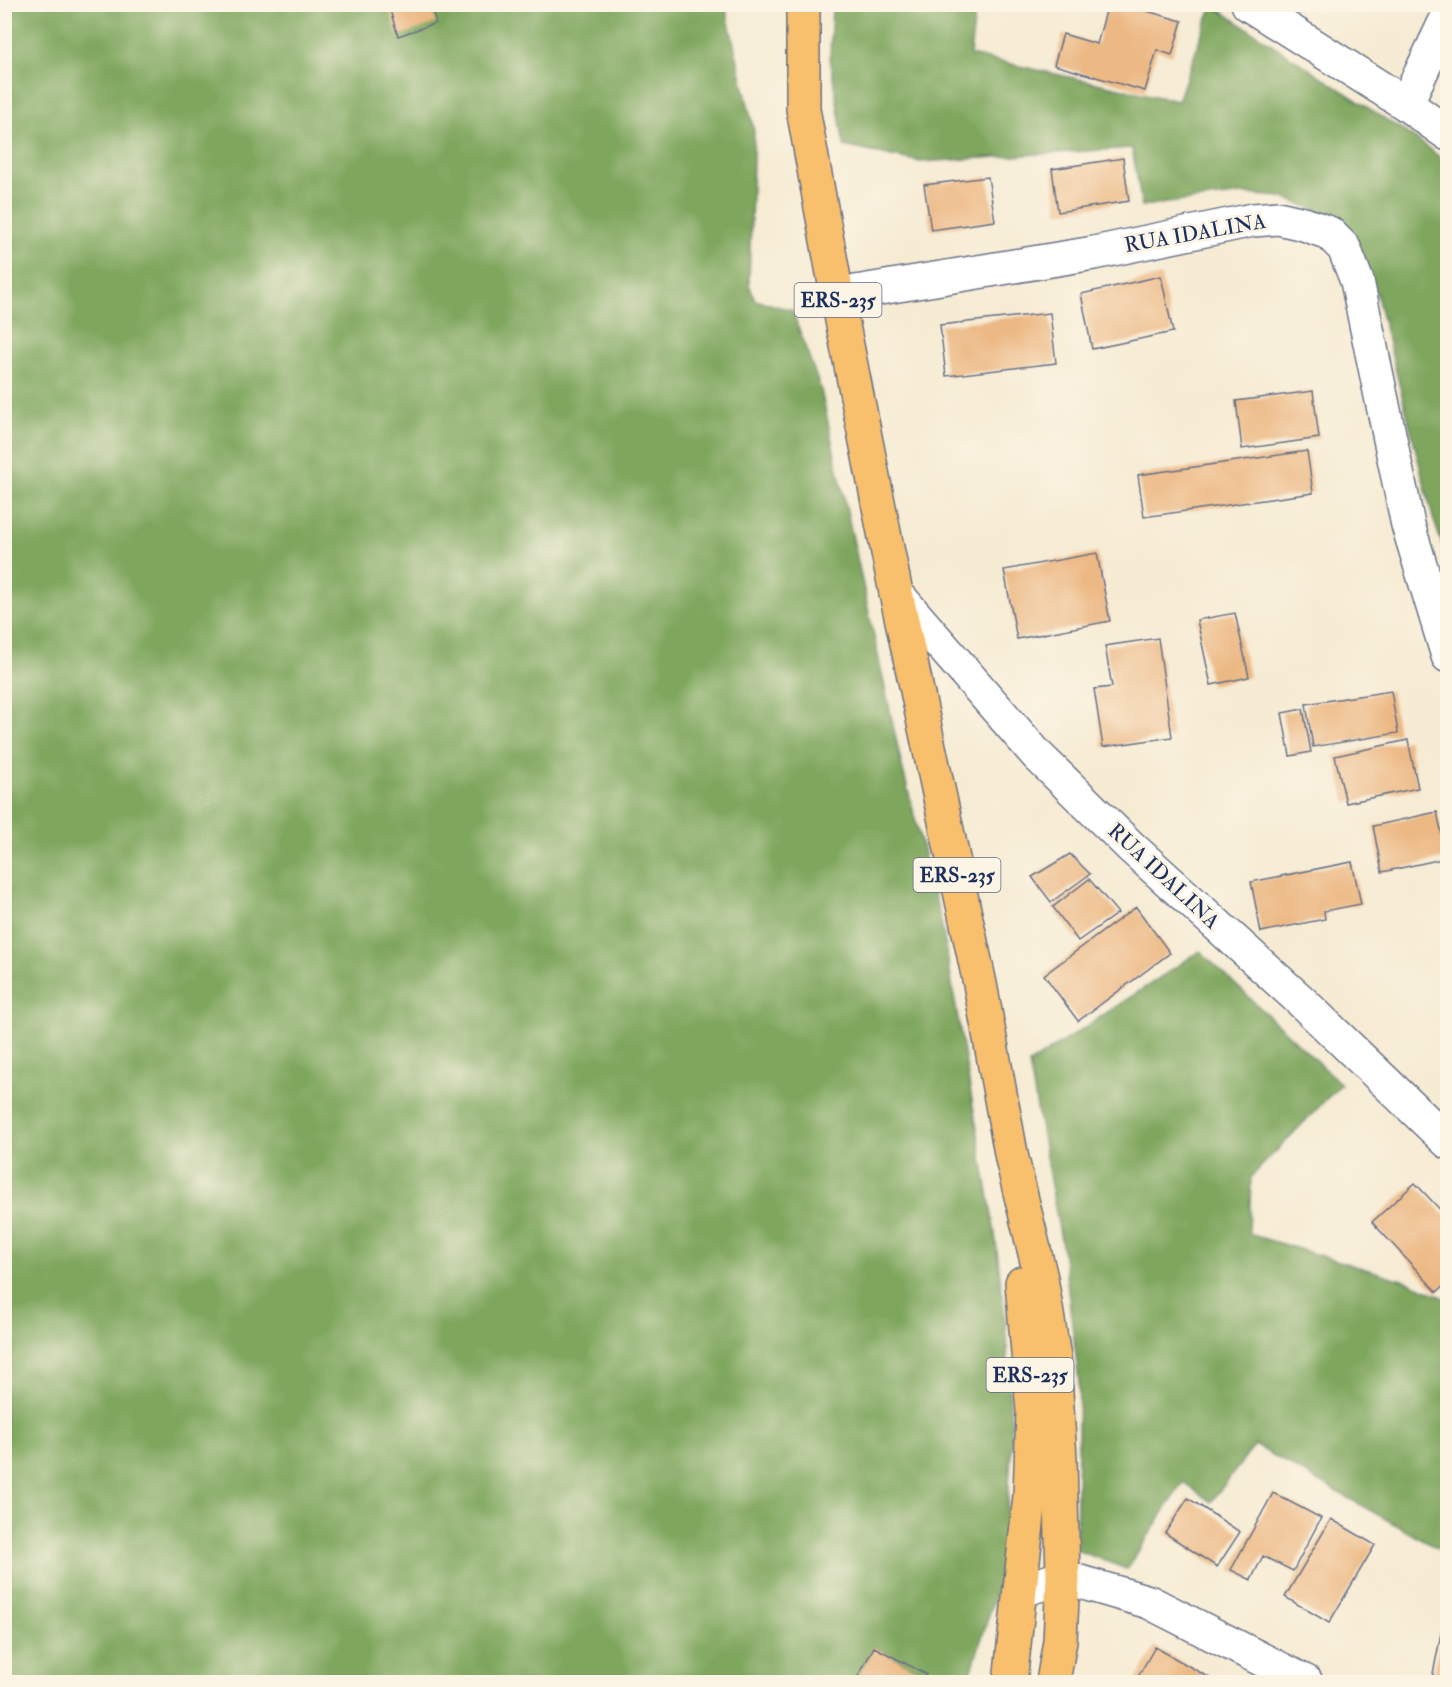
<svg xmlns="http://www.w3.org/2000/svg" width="1452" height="1687" viewBox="0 0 1452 1687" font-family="'IM FELL Double Pica',serif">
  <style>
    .forest { fill: #7ea65d; stroke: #4c6a5e; stroke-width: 1.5 }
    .building { fill: #ecb883 }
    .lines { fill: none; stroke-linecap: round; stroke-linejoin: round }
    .street-casing { stroke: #687187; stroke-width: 36 }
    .primary-casing { stroke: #687187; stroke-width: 36 }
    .street { stroke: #fff; stroke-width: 33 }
    .primary { stroke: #f8bf6c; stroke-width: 33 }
    .labels { text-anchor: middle; stroke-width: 6; stroke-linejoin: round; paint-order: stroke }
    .shield { fill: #fcf5e5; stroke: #5e6a86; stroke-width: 1.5 }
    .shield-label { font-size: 20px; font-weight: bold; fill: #1b2f5e }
    .street-label { font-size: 21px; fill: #1b2f5e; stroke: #fcf5e5 }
  </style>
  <rect width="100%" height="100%" fill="#fcf5e5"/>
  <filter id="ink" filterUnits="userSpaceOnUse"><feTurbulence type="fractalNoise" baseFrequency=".0167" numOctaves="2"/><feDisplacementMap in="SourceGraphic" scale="12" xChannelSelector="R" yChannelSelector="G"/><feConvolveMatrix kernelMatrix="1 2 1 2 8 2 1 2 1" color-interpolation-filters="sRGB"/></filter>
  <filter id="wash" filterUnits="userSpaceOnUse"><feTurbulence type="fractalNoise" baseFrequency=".008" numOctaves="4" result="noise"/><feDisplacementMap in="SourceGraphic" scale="24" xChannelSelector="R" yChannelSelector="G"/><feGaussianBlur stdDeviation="1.35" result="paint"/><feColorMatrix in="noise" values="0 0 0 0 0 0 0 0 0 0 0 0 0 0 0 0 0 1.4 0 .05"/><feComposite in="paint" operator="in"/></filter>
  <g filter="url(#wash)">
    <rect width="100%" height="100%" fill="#f6ebd3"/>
    <path class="forest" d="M5,5H725L754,131L749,284L755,300L792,310L821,390L901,762L942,926L995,1233L1006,1328L1012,1441L1003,1570L970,1676L926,1674L874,1647L855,1682H5Z
      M832,5H976L970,55L1178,101L1212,5L1425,145L1447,163V558L1433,518L1375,288L1349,235L1324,213L1281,197L1243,194L1142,206L1132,148L921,162L844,146L830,58Z
      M1200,951L1341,1084L1251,1177L1249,1234L1409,1282L1447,1299V1554L1255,1445L1211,1502L1183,1482L1127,1569L1076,1550L1079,1382L1064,1257L1029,1064Z"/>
    <g id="blocks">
      <path class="building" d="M388,4H430L436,23L398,36Z
        M1108,4H1122L1182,21L1172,55L1157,50L1145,91L1054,65L1063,34L1097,44Z
        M1123,158L1129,201L1058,212L1052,169Z
        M988,177L995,221L931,230L924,185Z
        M1161,276L1173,332L1092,349L1081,294Z
        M1050,313L1056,363L946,376L940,325Z
        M1313,391L1319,438L1242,449L1236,401Z
        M1307,451L1313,493L1144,517L1138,475Z
        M1097,553L1110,621L1017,639L1004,570Z
        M1235,613L1249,677L1211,685L1197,620Z
        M1158,638L1172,737L1103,747L1094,689L1112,687L1105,646Z
        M1391,691L1398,733L1313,747L1306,704Z
        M1303,709L1311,752L1290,756L1282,713Z
        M1408,740L1418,788L1346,803L1335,756Z
        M1437,812L1447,858L1382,872L1373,826Z
        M1070,854L1090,874L1051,902L1032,877Z
        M1352,862L1361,904L1324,911L1325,919L1261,932L1251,882Z
        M1089,879L1118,913L1078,941L1053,907Z
        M1136,907L1170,953L1078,1021L1044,975Z
        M1415,1183L1448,1218V1282L1437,1292L1372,1222Z
        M1273,1493L1321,1518L1293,1571L1263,1556L1251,1580L1231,1570Z
        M1188,1498L1240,1532L1217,1567L1165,1533Z
        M1331,1519L1375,1545L1329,1623L1285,1597Z
        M1444,1618L1448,1619V1682L1432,1679Z
        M874,1647L926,1674L921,1682H855Z
        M1155,1647L1217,1682H1135Z"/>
    </g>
  </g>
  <g filter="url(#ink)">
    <use href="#blocks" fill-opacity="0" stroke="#687187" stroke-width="1.5"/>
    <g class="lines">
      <defs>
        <path id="street" d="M1248,4L1406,104L1448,134
          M1406,104L1448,16
          M837,295L1094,253L1253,220L1278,218L1304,224L1329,233L1344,248L1357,281L1408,525L1448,656
          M896,593L1037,755L1131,847L1300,1000L1448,1142
          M1020,1591L1063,1577L1149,1602L1306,1682"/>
        <path id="primary" d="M803,4V109L837,295L896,593L980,984L1012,1159L1041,1278L1054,1357L1060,1459L1063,1577L1060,1641L1053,1682
          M1010,1682L1030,1496L1033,1411L1022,1283"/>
      </defs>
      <use href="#street" class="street-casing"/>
      <use href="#primary" class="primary-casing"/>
      <use href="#street" class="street"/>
      <use href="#primary" class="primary"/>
    </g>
  </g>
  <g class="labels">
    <g class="shield">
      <rect x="794.5" y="283" width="87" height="34" rx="4.5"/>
      <rect x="913.5" y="858" width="87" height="34" rx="4.5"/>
      <rect x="986.5" y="1358" width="87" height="34" rx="4.5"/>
    </g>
    <g class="shield-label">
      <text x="838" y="307">ERS-235</text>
      <text x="957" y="882">ERS-235</text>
      <text x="1030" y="1382">ERS-235</text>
    </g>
    <g class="street-label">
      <text transform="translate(1195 233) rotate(-10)" y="7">RUA IDALINA</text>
      <text transform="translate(1164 876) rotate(43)" y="7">RUA IDALINA</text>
    </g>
  </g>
  <rect width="1452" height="1687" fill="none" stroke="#fcf5e5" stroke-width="24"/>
</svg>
